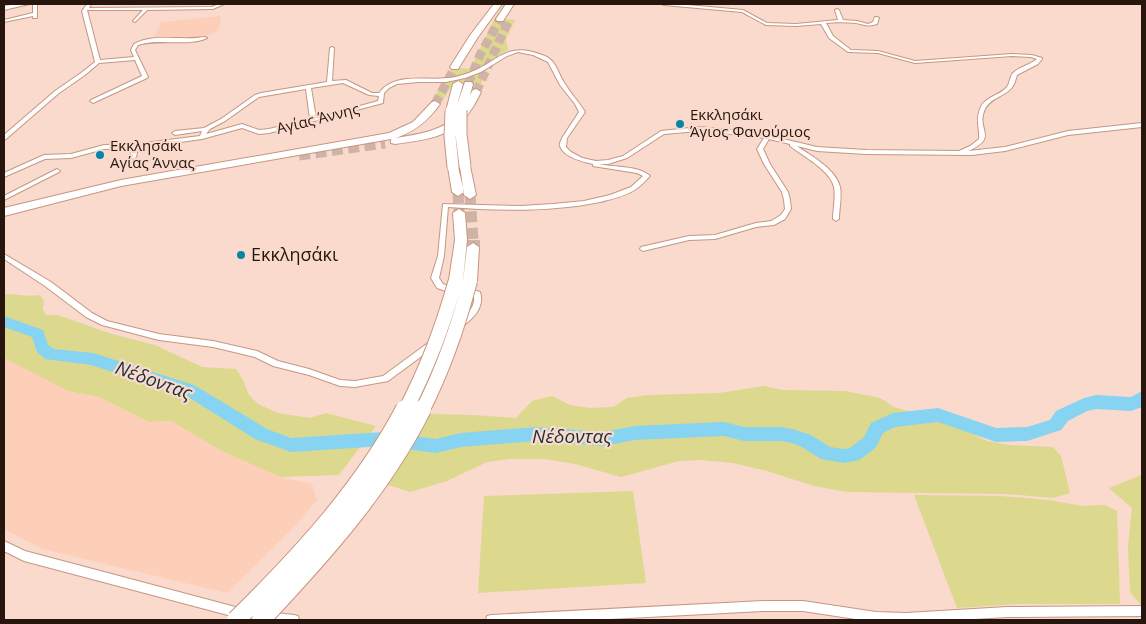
<svg xmlns="http://www.w3.org/2000/svg" width="1146" height="624" viewBox="0 0 1146 624" font-family="'Open Sans',sans-serif">
  <style>
    .built { fill: #fdcfb9 }
    .green { fill: #dcd88e }
    .lines { fill: none; stroke-linecap: round; stroke-linejoin: round }
    .river { fill: #87d3f2; fill-rule: evenodd }
    .highway-tunnel-far2 { stroke: #cfb3a6; stroke-width: 9; stroke-dasharray: 9 4.5; stroke-linecap: butt }
    .highway-tunnel-far1 { stroke: #cfb3a6; stroke-width: 11; stroke-dasharray: 11 5.5; stroke-linecap: butt }
    .highway-tunnel { stroke: #cfb3a6; stroke-width: 14; stroke-dasharray: 14 7; stroke-linecap: butt }
    .street-casing { stroke: #c69680; stroke-width: 2 }
    .secondary-casing { stroke: #c69680; stroke-width: 2 }
    .highway-casing { stroke: #c69680; stroke-width: 2 }
    .street { fill: #fff; fill-rule: evenodd }
    .secondary { fill: #fff; fill-rule: evenodd }
    .highway { fill: #fff; fill-rule: evenodd }
    .highway-bridge-far2-casing { stroke: #c69680; stroke-width: 13; stroke-linecap: butt }
    .highway-bridge-far1-casing { stroke: #c69680; stroke-width: 16; stroke-linecap: butt }
    .highway-bridge-casing { stroke: #c69680; stroke-width: 20; stroke-linecap: butt }
    .highway-bridge-far2 { stroke: #fff; stroke-width: 11 }
    .highway-bridge-far1 { stroke: #fff; stroke-width: 14 }
    .highway-bridge { stroke: #fff; stroke-width: 18 }
    .poi-dot { fill: #0785a9; stroke: #f9dacc; stroke-width: 2 }
    .labels { text-anchor: middle; stroke-width: 4.5; stroke-linejoin: round; paint-order: stroke }
    .far-poi-label { font-size: 15px; fill: #28160e; stroke: #f9dacc; text-anchor: start }
    .far-street-label { font-size: 15px; fill: #28160e; stroke: #f9dacc }
    .poi-label { font-size: 18px; fill: #28160e; stroke: #f9dacc; text-anchor: start }
    .water-label { font-size: 19px; font-style: italic; fill: #173039; stroke: #f9dacc }
  </style>
  <rect width="100%" height="100%" fill="#f9dacc"/>
  <path class="built" d="M221,16L219,30L209,35L183,39L154,38L161,22Z
    M4,358L68,391L99,397L149,422L171,421L222,451L280,477L312,484L317,500L295,526L227,593L42,549L4,529Z"/>
  <path class="green" d="M504,4H506L497,18L515,20L506,39L508,50L491,60L481,84H464L459,100L466,193L462,194L455,146L454,115L461,84H453L441,103L431,102L452,67L470,69L495,18Z
    M4,294C17,294 27,297 40,295L44,301L43,309L46,315H58L112,334L155,345L202,367L236,369L243,380L249,395L258,404L278,413L310,418L326,413L376,426L339,475L280,477L222,451L171,421L149,422L99,397L68,391L4,358Z
    M764,386L782,390L845,391L880,398L894,407L948,422L987,441L1009,445L1053,447L1061,456L1070,493L1053,498L1006,494L847,492L814,486L767,471L733,463L701,460L679,461L621,477L575,464L544,459H510L487,462L447,481L410,492L385,484L429,414L473,415L516,418L532,401L552,396L570,405L590,408L613,407L627,398L648,395L719,393Z
    M1142,475V606L1130,592L1128,547L1132,508L1109,488Z
    M633,491L646,583L478,593L484,496Z
    M914,495L1000,496L1048,500L1083,506L1105,505L1117,511L1120,604H1018L957,608Z"/>
  <g class="lines">
    <path class="river" d="M4,316L43,330L48,345L54,349L93,353L194,385L267,429L291,438L384,432L436,439L461,433L536,427L603,432L635,426L724,422L744,427H781L792,429L811,435L830,447L844,449L850,448L864,437L871,423L893,413L938,408L996,428L1027,427L1050,420L1056,411L1084,398L1096,395L1131,397L1142,391V407L1131,411L1096,409L1087,411L1068,421L1061,430L1027,441L996,442L938,422L895,427L883,433L876,447L869,453L859,460L844,463L821,459L800,446L792,443L781,441H744L724,436L635,440L603,446L536,441L461,447L436,453L384,446L291,452L255,439L185,395L91,365L45,359L37,352L32,337L4,327Z"/>
    <path class="highway-tunnel-far2" d="M468,84L480,55L500,19
      M476,92L509,20
      M435,104L455,67"/>
    <path class="highway-tunnel-far1" d="M299,155L385,143
      M458,192L459,213
      M470,195L473,241"/>
    <path class="highway-tunnel" d="M473,240V247"/>
    <defs>
      <path id="street" d="M33,4H37V18H33V16L4,22V20L33,13Z
        M87,4H91L89,8L212,7L219,4H224L213,9L147,10L135,22L133,21L143,10H87L100,60L134,57L131,50L134,44C154,33 182,41 205,37L207,38C188,47 160,38 138,45L135,50L148,77L147,78L93,103L90,101L91,100L142,76L135,60L99,63L85,75L59,93L6,139L4,140V135L55,91L81,73L95,62L82,11Z
        M662,4H676L743,10L767,23L796,24L838,20L835,10L837,9L839,10L843,20L857,21L868,24L873,22L875,17H877L879,18L877,24C866,27 866,25 856,23C846,22 835,22 826,23L833,36L851,50L878,51L915,61L1012,54L1032,55L1042,58V59L1038,64L1017,75C1016,78 1015,83 1013,86C1007,96 991,97 985,109C975,130 1000,137 968,151L1005,147L1068,131L1142,123V127L1068,135L1005,151L972,155L866,154L817,151L797,146C811,156 836,169 840,187C842,197 839,209 839,219L836,221L833,219C833,209 836,197 834,187C830,170 803,156 790,146V144L769,139L763,149L770,164L788,192L790,200L791,209L785,219L774,225L756,227L715,239L689,240L643,251L640,249L641,247L689,236L715,235L756,223L771,221L781,215L785,209L784,200L782,192L764,164L757,149L764,138L753,136L699,131L664,134L627,158L608,164H600C615,168 638,165 650,176C646,180 641,186 636,189C626,196 612,199 600,202C551,212 498,211 448,207L444,256L439,278L443,284L457,289L458,291L454,294L437,288L431,278L438,256L443,204L521,206L553,204L584,201L610,195L631,187L643,176L637,173L593,166V164C584,162 563,157 560,146C559,144 561,141 562,138L579,112L575,104L560,85L548,62L533,55L518,52L507,56L481,72L465,78L446,82H418L397,84L389,88L384,93L383,103L269,133L259,134L242,128L202,139L138,148L136,157L133,159L130,157L132,148L104,149L71,158L45,159L4,177V173L44,155L71,154L104,145L136,144L200,136L202,131L175,135L172,133L175,131L204,128L221,119L255,95L261,93L327,82L330,48L332,47L334,48L332,81L346,80L372,93H379C395,72 424,81 447,78C452,78 457,77 462,75C495,67 504,39 542,55C546,56 549,58 552,61C558,68 560,77 565,84C571,94 579,102 585,112L567,138L566,147L571,152L582,158L596,161L608,160L623,156L661,131L699,127L753,132L817,147L866,150L959,151L970,146L979,139C980,130 976,122 979,112C983,96 998,97 1007,87C1010,83 1010,76 1013,73C1019,67 1030,65 1037,59L1031,57L1012,56L915,63L878,53L848,52L829,38L821,24L796,26L766,25L742,12L664,5ZM343,83L369,95L379,96L378,101L316,118L311,88ZM306,89L310,119L269,129L259,130L242,124L206,134L210,129L225,121L259,97Z
        M57,169L60,171L59,172L4,200V196Z
        M4,254L51,282L92,313L107,321L159,334L213,341L257,351L278,361L309,369L340,380L355,381L383,376L462,318C470,311 475,306 474,296L463,293L462,291L463,289L466,288L480,292C484,305 477,314 468,322L388,381L355,387L340,386L309,375L273,366L255,357L213,347L159,340L102,325L86,317L45,286L4,259Z
        M4,541L25,551L243,609L247,610L248,614L247,618L243,619L24,561L4,551Z
        M763,601H803L876,612L906,613L1007,607L1142,606V616L1007,617L958,620H862L803,611H763L590,620H486L487,616L491,615Z
        M266,612L294,615L298,616L299,620H262L261,617L262,613Z"/>
      <path id="secondary" d="M18,4H29L4,10V6Z"/>
      <path id="highway" d="M494,4H502L478,37L458,69H452L450,67L471,34Z
        M506,4H514L503,21H497L496,19Z
        M458,81L463,84L457,105L465,82H471L473,84L470,95L473,90L476,89L481,92C461,135 439,138 395,144L391,143V139L121,186L4,216V208L121,180L389,133L413,122L432,102L435,101L440,104C428,121 415,131 396,138C420,134 443,131 460,113L456,110L451,114L446,111L453,84Z
        M465,163L470,166L476,195L470,199L464,195L460,166Z
        M453,164L458,167L464,192L458,196L452,192L448,167Z
        M459,209L465,213L467,240L463,280L461,283H451L449,280L455,240L453,213Z
        M473,243L479,247L477,281L475,284H465L463,281L467,247Z"/>
    </defs>
    <use href="#street" class="street-casing"/>
    <use href="#secondary" class="secondary-casing"/>
    <use href="#highway" class="highway-casing"/>
    <use href="#street" class="street"/>
    <use href="#secondary" class="secondary"/>
    <use href="#highway" class="highway"/>
    <defs>
      <path id="highway-bridge-far2" d="M461,110V134L465,166
        M451,111L450,136L453,167"/>
      <path id="highway-bridge-far1" d="M405,411C428,366 442,329 456,280
        M422,411C444,368 458,327 470,281"/>
      <path id="highway-bridge" d="M236,620C300,557 363,489 405,409
        M261,620C321,556 382,489 422,409"/>
    </defs>
    <use href="#highway-bridge-far2" class="highway-bridge-far2-casing"/>
    <use href="#highway-bridge-far1" class="highway-bridge-far1-casing"/>
    <use href="#highway-bridge" class="highway-bridge-casing"/>
    <use href="#highway-bridge-far2" class="highway-bridge-far2"/>
    <use href="#highway-bridge-far1" class="highway-bridge-far1"/>
    <use href="#highway-bridge" class="highway-bridge"/>
  </g>
  <g class="poi-dot">
    <circle cx="680" cy="124" r="5"/>
    <circle cx="100" cy="155" r="5"/>
    <circle cx="241" cy="255" r="5"/>
  </g>
  <g class="labels">
    <g class="far-poi-label">
      <text x="690" y="120">Εκκλησάκι<tspan x="690" dy="17">Άγιος Φανούριος</tspan></text>
      <text x="110" y="151">Εκκλησάκι<tspan x="110" dy="17">Αγίας Άννας</tspan></text>
    </g>
    <g class="far-street-label">
      <text transform="translate(318 119) rotate(-14)" y="5">Αγίας Άννης</text>
    </g>
    <g class="poi-label">
      <text x="251" y="261">Εκκλησάκι</text>
    </g>
    <g class="water-label">
      <text transform="translate(154 380) rotate(20)" y="7">Νέδoντας</text>
      <text x="572" y="443">Νέδoντας</text>
    </g>
  </g>
  <rect width="1146" height="624" fill="none" stroke="#28160e" stroke-width="10"/>
</svg>
